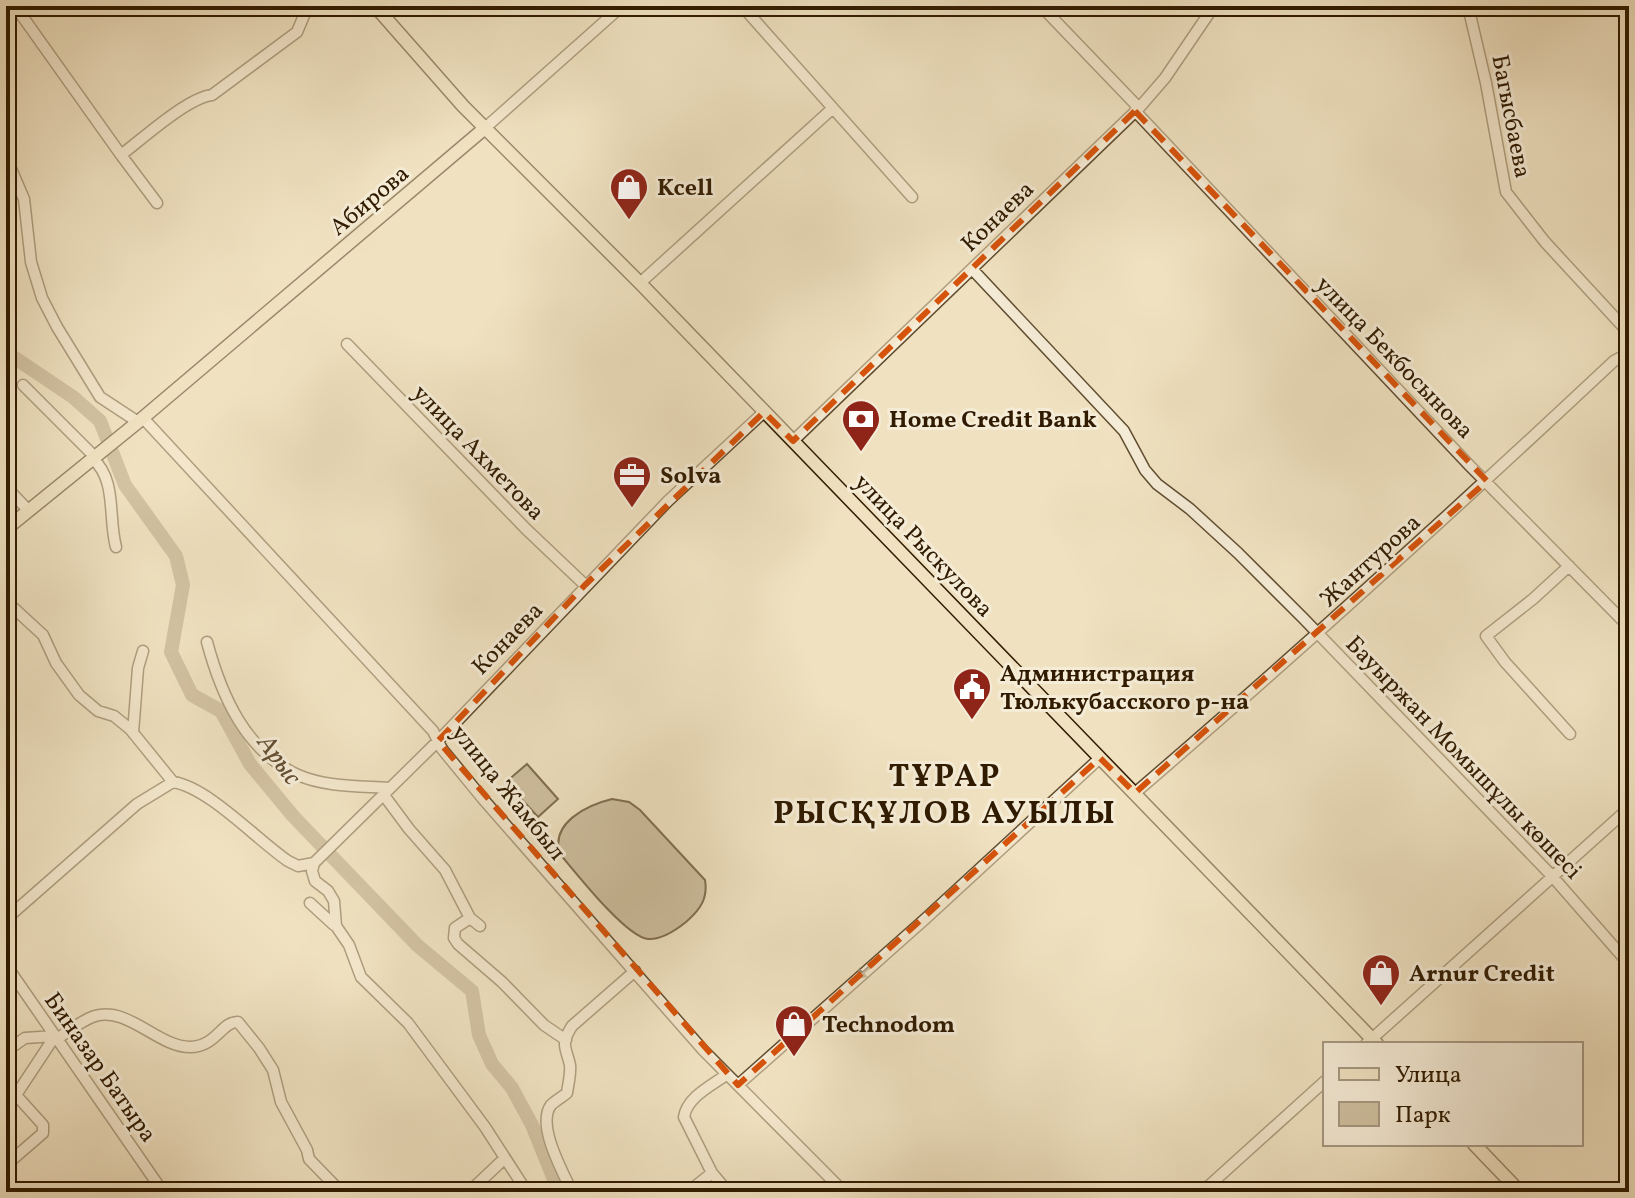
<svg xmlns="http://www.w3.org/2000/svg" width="1635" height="1198" viewBox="0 0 1635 1198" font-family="Vollkorn,serif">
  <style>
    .green { fill: #cfc0a0; stroke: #806e50; stroke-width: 2 }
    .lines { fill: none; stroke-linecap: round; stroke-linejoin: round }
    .river { stroke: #af9e7f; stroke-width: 14 }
    .minor-casing { stroke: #604d30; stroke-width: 13 }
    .major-casing { stroke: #301b00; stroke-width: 15 }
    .minor { stroke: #f5ecd7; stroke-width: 10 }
    .major { stroke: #f0e2c1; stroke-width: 12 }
    .oneway { fill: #9c8e76 }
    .marked { fill: none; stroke: #d6530b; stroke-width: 6; stroke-dasharray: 16 10; stroke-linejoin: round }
    .labels { text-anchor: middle; stroke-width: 6; stroke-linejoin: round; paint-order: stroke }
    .street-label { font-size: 24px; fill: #301b00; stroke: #f5ecd7 }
    .poi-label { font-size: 24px; font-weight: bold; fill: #301b00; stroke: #f5ecd7; text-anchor: start }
    .water-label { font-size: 26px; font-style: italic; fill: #634f33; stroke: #f5ecd7 }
    .district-label { font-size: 32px; font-weight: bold; letter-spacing: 2px; fill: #301b00; stroke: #f5ecd7 }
  </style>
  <rect width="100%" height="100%" fill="#f0e2c1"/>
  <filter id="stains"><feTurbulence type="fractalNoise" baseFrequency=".0025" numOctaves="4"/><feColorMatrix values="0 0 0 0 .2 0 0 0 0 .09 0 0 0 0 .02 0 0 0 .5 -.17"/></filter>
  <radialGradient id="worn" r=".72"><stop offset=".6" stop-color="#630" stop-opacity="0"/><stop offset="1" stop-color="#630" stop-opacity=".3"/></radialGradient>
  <path class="green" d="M527,764L558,799L538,817L506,782Z
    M612,799L629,802L640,810L705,880C708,898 701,909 686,922C676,930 662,940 648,939C626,937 576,873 560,854C550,823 587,805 612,799Z"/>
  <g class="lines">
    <path class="river" d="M6,352L73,397L100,421L125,485L176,556L183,585L171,652L192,695L221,711L250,764L293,816L417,945L472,991L479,1035L492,1064L512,1088L532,1125L559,1192"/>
    <defs>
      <path id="minor" d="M15,6L121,155C142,139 187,98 212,95L297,32L308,6
        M742,6L912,197
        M1041,6L1139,108
        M1468,6L1486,83L1506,192L1545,242L1629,333
        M1135,111L1470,466L1629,627
        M485,128L622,6
        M121,155L157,203
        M6,157L24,199L31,262L42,298L57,327L100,397L138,422
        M972,269L1124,431L1145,470L1157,484L1190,509L1238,553L1304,619L1552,876L1629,964
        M640,283L833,108
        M347,344L526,529L585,585
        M23,385L95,457
        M143,418L433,731L442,749L483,799L703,1050L844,1192
        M793,441L1139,108L1165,78L1214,6
        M93,459C117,480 108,518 116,547
        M6,487L29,511
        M1569,566L1533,599L1486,636L1505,662L1570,734
        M6,601L43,635L56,663L79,695L98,711L114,716L130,729L173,782
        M207,642C221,694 245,751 298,775C325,787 360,786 389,788
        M133,733L138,668L143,651
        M173,782C208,787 257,840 288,861L298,866L314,863
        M1135,793C1298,653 1457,508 1614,361L1629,353
        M383,794L409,829L445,870L470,918L480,926
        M314,863L438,741L668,501L764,412
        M314,863L312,871L315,881L328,891L334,901L336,926L349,945L361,977L408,1023L485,1127L527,1192
        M310,903L334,925
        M470,918L455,928L454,938L458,944L502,982L544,1025L566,1040
        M6,919L137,804L173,782
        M6,965L163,1192
        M57,1039C69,1031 82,1020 95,1016C128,1006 158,1047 190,1047C216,1047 222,1021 238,1022L259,1048L273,1070L281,1102L307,1150L309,1159L341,1192
        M1366,1044L1629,808
        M6,1051L25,1038L55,1036
        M726,1075C711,1086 687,1097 684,1117L712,1173L728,1192
        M738,1085L924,920L1100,758
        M6,1165L43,1133V1125L16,1095L55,1036
        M469,1192L505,1158
        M572,1192C563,1172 536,1125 551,1105C555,1101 562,1097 567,1093C568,1085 571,1074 570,1065C566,1047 560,1045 572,1026L635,971
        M688,1192L712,1173
        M1202,1192L1325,1081"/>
      <path id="major" d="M375,6L463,106L640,283L1377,1044
        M6,529L138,422L485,128
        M1474,1144L1520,1192"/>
    </defs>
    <use href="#minor" class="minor-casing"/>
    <use href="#major" class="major-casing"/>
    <use href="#minor" class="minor"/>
    <use href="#major" class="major"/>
  </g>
  <defs><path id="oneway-solid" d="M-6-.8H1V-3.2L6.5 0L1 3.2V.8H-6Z" transform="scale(2)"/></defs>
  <use class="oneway" href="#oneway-solid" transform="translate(865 971) rotate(138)"/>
  <path d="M0 0H1635V1198H0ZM1135,111L1487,481L1135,793L1100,758L738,1085L438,741L585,585L764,412L793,441Z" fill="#f0e2c1" fill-opacity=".55" fill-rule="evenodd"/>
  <path class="marked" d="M1135,111L1487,481L1135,793L1100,758L738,1085L438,741L585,585L764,412L793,441Z"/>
  <defs>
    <symbol id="shop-pin" viewBox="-11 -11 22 30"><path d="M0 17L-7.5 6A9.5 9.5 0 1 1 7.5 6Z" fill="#8f2418" stroke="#f5ecd7"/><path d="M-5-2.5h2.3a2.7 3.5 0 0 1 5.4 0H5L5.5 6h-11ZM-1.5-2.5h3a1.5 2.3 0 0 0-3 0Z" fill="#fff"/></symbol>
    <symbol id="bank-pin" viewBox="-11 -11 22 30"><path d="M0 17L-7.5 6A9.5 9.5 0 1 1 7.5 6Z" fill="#8f2418" stroke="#f5ecd7"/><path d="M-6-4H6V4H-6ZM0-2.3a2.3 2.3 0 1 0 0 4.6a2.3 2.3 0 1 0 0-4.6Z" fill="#fff"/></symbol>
    <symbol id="office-pin" viewBox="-11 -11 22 30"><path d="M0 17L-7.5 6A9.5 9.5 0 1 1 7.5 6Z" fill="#8f2418" stroke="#f5ecd7"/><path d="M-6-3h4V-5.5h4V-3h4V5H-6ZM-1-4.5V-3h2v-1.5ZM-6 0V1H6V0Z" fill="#fff"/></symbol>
    <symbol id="civic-pin" viewBox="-11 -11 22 30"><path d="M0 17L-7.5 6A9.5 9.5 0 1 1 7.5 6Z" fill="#8f2418" stroke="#f5ecd7"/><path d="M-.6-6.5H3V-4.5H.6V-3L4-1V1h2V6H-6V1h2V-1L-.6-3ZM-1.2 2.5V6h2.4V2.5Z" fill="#fff"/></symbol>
  </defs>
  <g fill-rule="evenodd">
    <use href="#shop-pin" x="607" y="165" width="44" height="60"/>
    <use href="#bank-pin" x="839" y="397" width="44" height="60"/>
    <use href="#office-pin" x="610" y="453" width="44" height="60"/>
    <use href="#civic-pin" x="950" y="665" width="44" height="60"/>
    <use href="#shop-pin" x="1359" y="951" width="44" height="60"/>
    <use href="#shop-pin" x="772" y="1002" width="44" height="60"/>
  </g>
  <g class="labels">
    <g class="street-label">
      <text transform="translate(1512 116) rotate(79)" y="8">Багысбаева</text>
      <text transform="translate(369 200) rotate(-40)" y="8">Абирова</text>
      <text transform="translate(997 216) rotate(-44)" y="8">Конаева</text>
      <text transform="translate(1395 357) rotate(46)" y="8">улица Бекбосынова</text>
      <text transform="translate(479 452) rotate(46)" y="8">улица Ахметова</text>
      <text transform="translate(924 545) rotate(46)" y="8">улица Рыскулова</text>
      <text transform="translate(1370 560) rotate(-42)" y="8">Жантурова</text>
      <text transform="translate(507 638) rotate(-46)" y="8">Конаева</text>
      <text transform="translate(1464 757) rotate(46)" y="8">Бауыржан Момышұлы көшесі</text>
      <text transform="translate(509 792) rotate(51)" y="8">улица Жамбыл</text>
      <text transform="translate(101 1067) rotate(55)" y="8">Биназар Батыра</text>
    </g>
    <g class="poi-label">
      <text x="657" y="195">Kcell</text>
      <text x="889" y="427">Home Credit Bank</text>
      <text x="660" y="483">Solva</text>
      <text x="1000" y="681">Администрация<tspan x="1000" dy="28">Тюлькубасского р-на</tspan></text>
      <text x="1409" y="981">Arnur Credit</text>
      <text x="822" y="1032">Technodom</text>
    </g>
    <g class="water-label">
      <text transform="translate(280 759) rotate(54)" y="9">Арыс</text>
    </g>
    <g class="district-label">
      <text x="945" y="786">ТҰРАР<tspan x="945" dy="37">РЫСҚҰЛОВ АУЫЛЫ</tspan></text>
    </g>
  </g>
  <rect width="1635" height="1198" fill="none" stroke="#f0e2c1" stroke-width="32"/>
  <rect x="8" y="8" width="1619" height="1182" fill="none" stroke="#301b00" stroke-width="4"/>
  <rect x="16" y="16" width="1603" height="1166" fill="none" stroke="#301b00" stroke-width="2"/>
  <rect x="1323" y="1042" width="260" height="104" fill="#f5ecd7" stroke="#a69881" stroke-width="2"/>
  <rect x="1339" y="1068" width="40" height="12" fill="#f0e2c1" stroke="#a69881" stroke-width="2"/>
  <text x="1395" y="1082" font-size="24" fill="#301b00">Улица</text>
  <rect x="1339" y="1102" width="40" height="24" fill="#cfc0a0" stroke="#a69881" stroke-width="2"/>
  <text x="1395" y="1122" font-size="24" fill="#301b00">Парк</text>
  <rect width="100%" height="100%" filter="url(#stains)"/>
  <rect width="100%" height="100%" fill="url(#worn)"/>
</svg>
